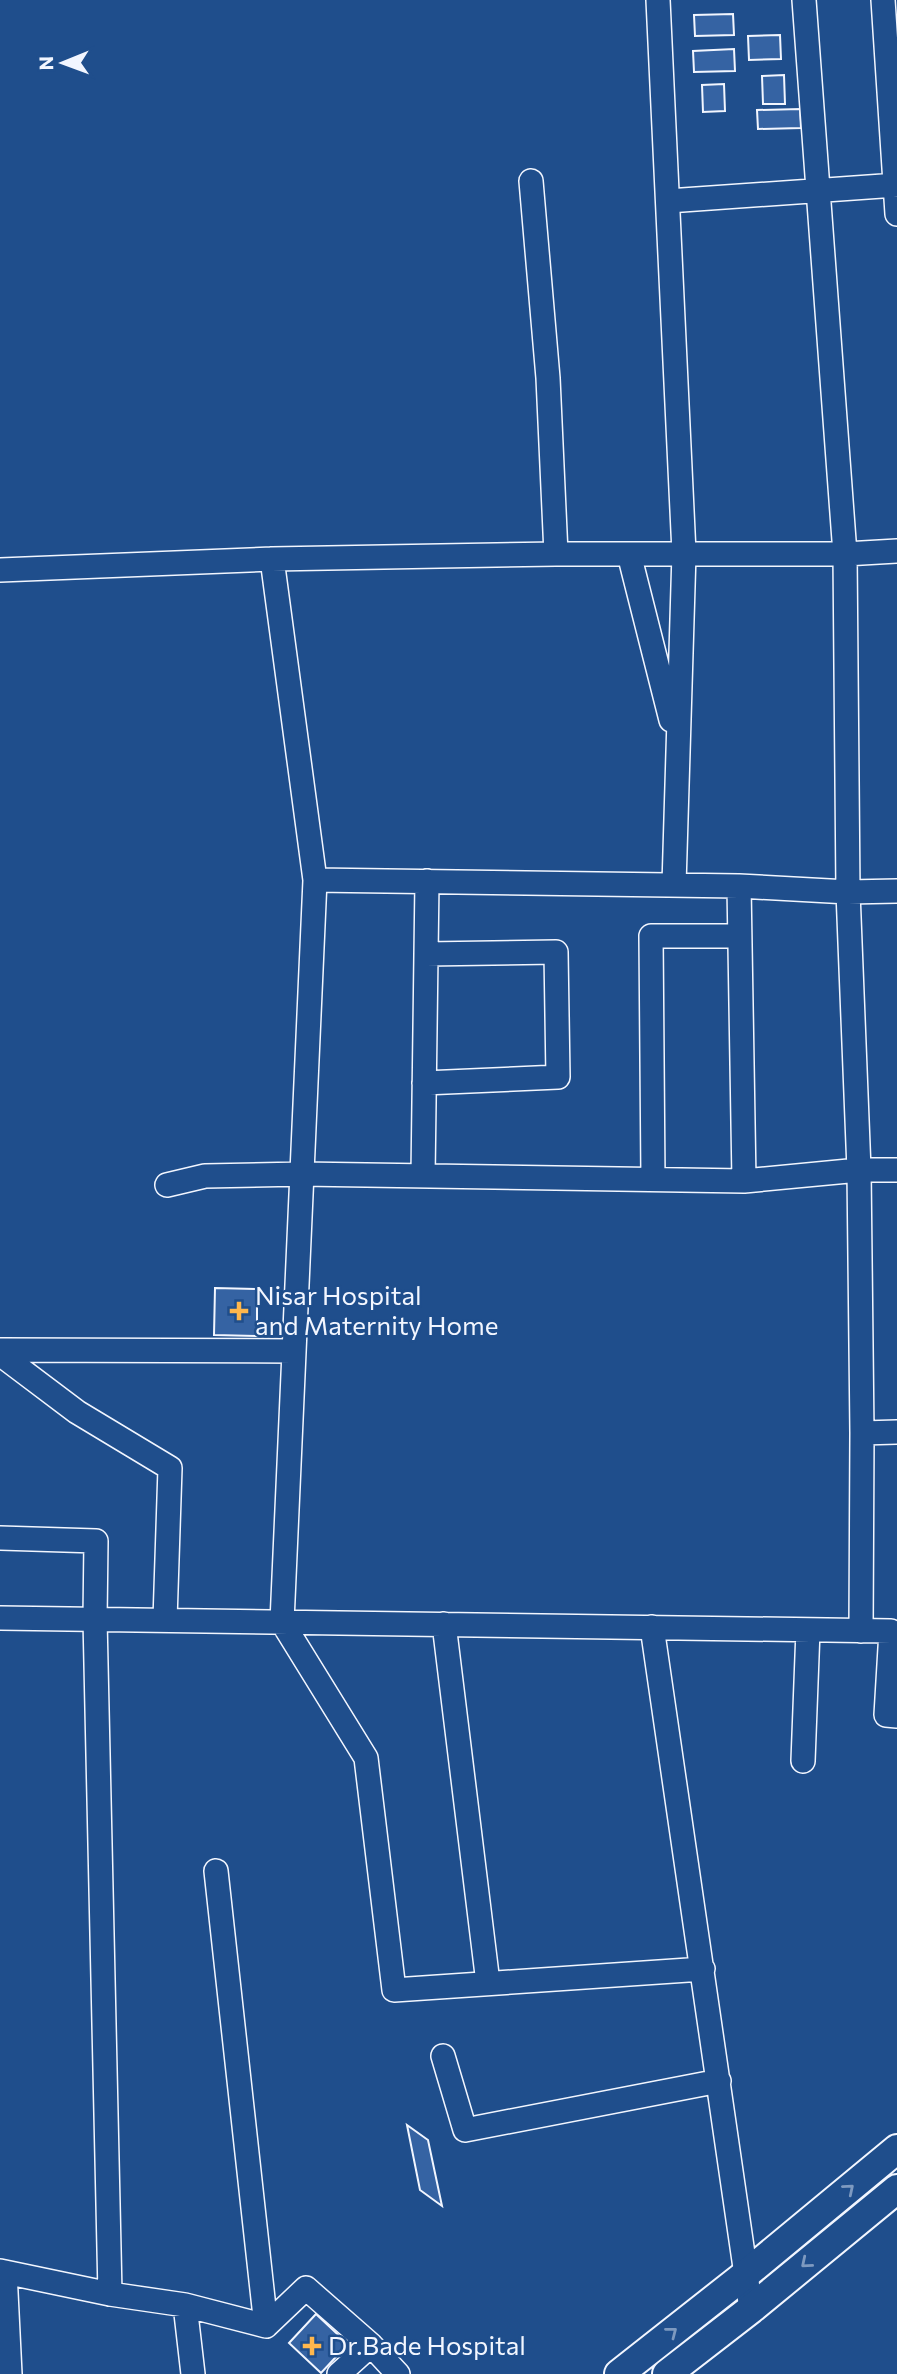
<svg xmlns="http://www.w3.org/2000/svg" width="897" height="2374" viewBox="0 0 897 2374" font-family="Commissioner,sans-serif">
  <style>
    .building { fill: #3563a3; stroke: #f2f6ff; stroke-width: 2 }
    .lines { fill: none; stroke-linecap: round; stroke-linejoin: round }
    .minor-casing { stroke: #f2f6ff; stroke-width: 26 }
    .major-casing { stroke: #f2f6ff; stroke-width: 32 }
    .minor { stroke: #1f4e8c; stroke-width: 23 }
    .major { stroke: #1f4e8c; stroke-width: 28 }
    .oneway { stroke: #7e9ac0 }
    .poi-dot { fill: #ffb74d; stroke: #1f4e8c; stroke-width: 2.5 }
    .labels { text-anchor: middle; stroke-width: 5; stroke-linejoin: round; paint-order: stroke }
    .poi-label { font-size: 26px; fill: #f2f6ff; stroke: #1f4e8c; text-anchor: start }
  </style>
  <rect width="100%" height="100%" fill="#1f4e8c"/>
  <path class="building" d="M733,14L734,35L695,36L694,15Z
    M780,35L781,59L749,60L748,36Z
    M734,49L735,71L694,72L693,51Z
    M784,75L785,104H763L762,76Z
    M724,84L725,111L703,112L702,85Z
    M800,109L801,128L758,129L757,110Z
    M215,1288L257,1289V1336L214,1335Z
    M407,2125L428,2140L442,2206L420,2190Z
    M316,2314L348,2344L321,2373L289,2343Z"/>
  <g class="lines">
    <defs>
      <path id="minor" d="M658,0L684,553L674,885
        M804,0L845,554L848,892L859,1170L862,1433L861,1631
        M883,0L897,214
        M531,181L548,378L556,554
        M668,201L897,185
        M629,554L671,720
        M272,559L315,880L282,1622L366,1758L394,1990L703,1969
        M0,570L272,559L556,554H845L897,551
        M315,880L739,886L848,892L897,891
        M739,886L744,1181
        M424,1083L558,1077L556,952L426,954
        M423,1176L427,881
        M653,1179L651,936H739
        M167,1185L205,1176L302,1174L744,1181L859,1170H897
        M0,1350L294,1351
        M0,1354L77,1412L170,1468L165,1620
        M862,1433L897,1432
        M0,1538L96,1541L95,1619L110,2294
        M0,1618L891,1631L886,1715L897,1716
        M444,1624L488,1983
        M652,1627L751,2309
        M803,1761L808,1630
        M216,1871L266,2326
        M443,2056L465,2130L719,2081
        M0,2271L110,2294L185,2305L266,2326L306,2288L371,2345L398,2374
        M5,2272L10,2374
        M185,2305L193,2374
        M339,2374L371,2345"/>
      <path id="major" d="M619,2374L746,2274L897,2149
        M667,2374L751,2309L897,2189"/>
    </defs>
    <use href="#minor" class="minor-casing"/>
    <use href="#major" class="major-casing"/>
    <use href="#minor" class="minor"/>
    <use href="#major" class="major"/>
  </g>
  <defs><path id="oneway-chevron" d="M-2-3.5L2.5 0L-2 3.5" fill="none" stroke-width="1.6" stroke-linecap="round" stroke-linejoin="round" transform="scale(1.75)"/></defs>
  <g class="oneway">
    <use href="#oneway-chevron" transform="translate(849 2189) rotate(-40)"/>
    <use href="#oneway-chevron" transform="translate(806 2263) rotate(140)"/>
    <use href="#oneway-chevron" transform="translate(672 2332) rotate(-38)"/>
  </g>
  <g class="poi-dot">
    <path d="M235.5 1300.5h7v7h7v7h-7v7h-7v-7h-7v-7h7z"/>
    <path d="M308.5 2335.5h7v7h7v7h-7v7h-7v-7h-7v-7h7z"/>
  </g>
  <g class="labels">
    <g class="poi-label">
      <text x="255" y="1305">Nisar Hospital<tspan x="255" dy="30">and Maternity Home</tspan></text>
      <text x="328" y="2355">Dr.Bade Hospital</text>
    </g>
  </g>
  <g transform="translate(63 63) rotate(269)" stroke="#1f4e8c" stroke-width="5" paint-order="stroke">
  <path d="M0-5L12 26L0 18L-12 26Z" fill="#f2f6ff"/>
  <text y="-10" font-size="19" font-weight="bold" text-anchor="middle" fill="#f2f6ff">N</text>
  </g>
</svg>
